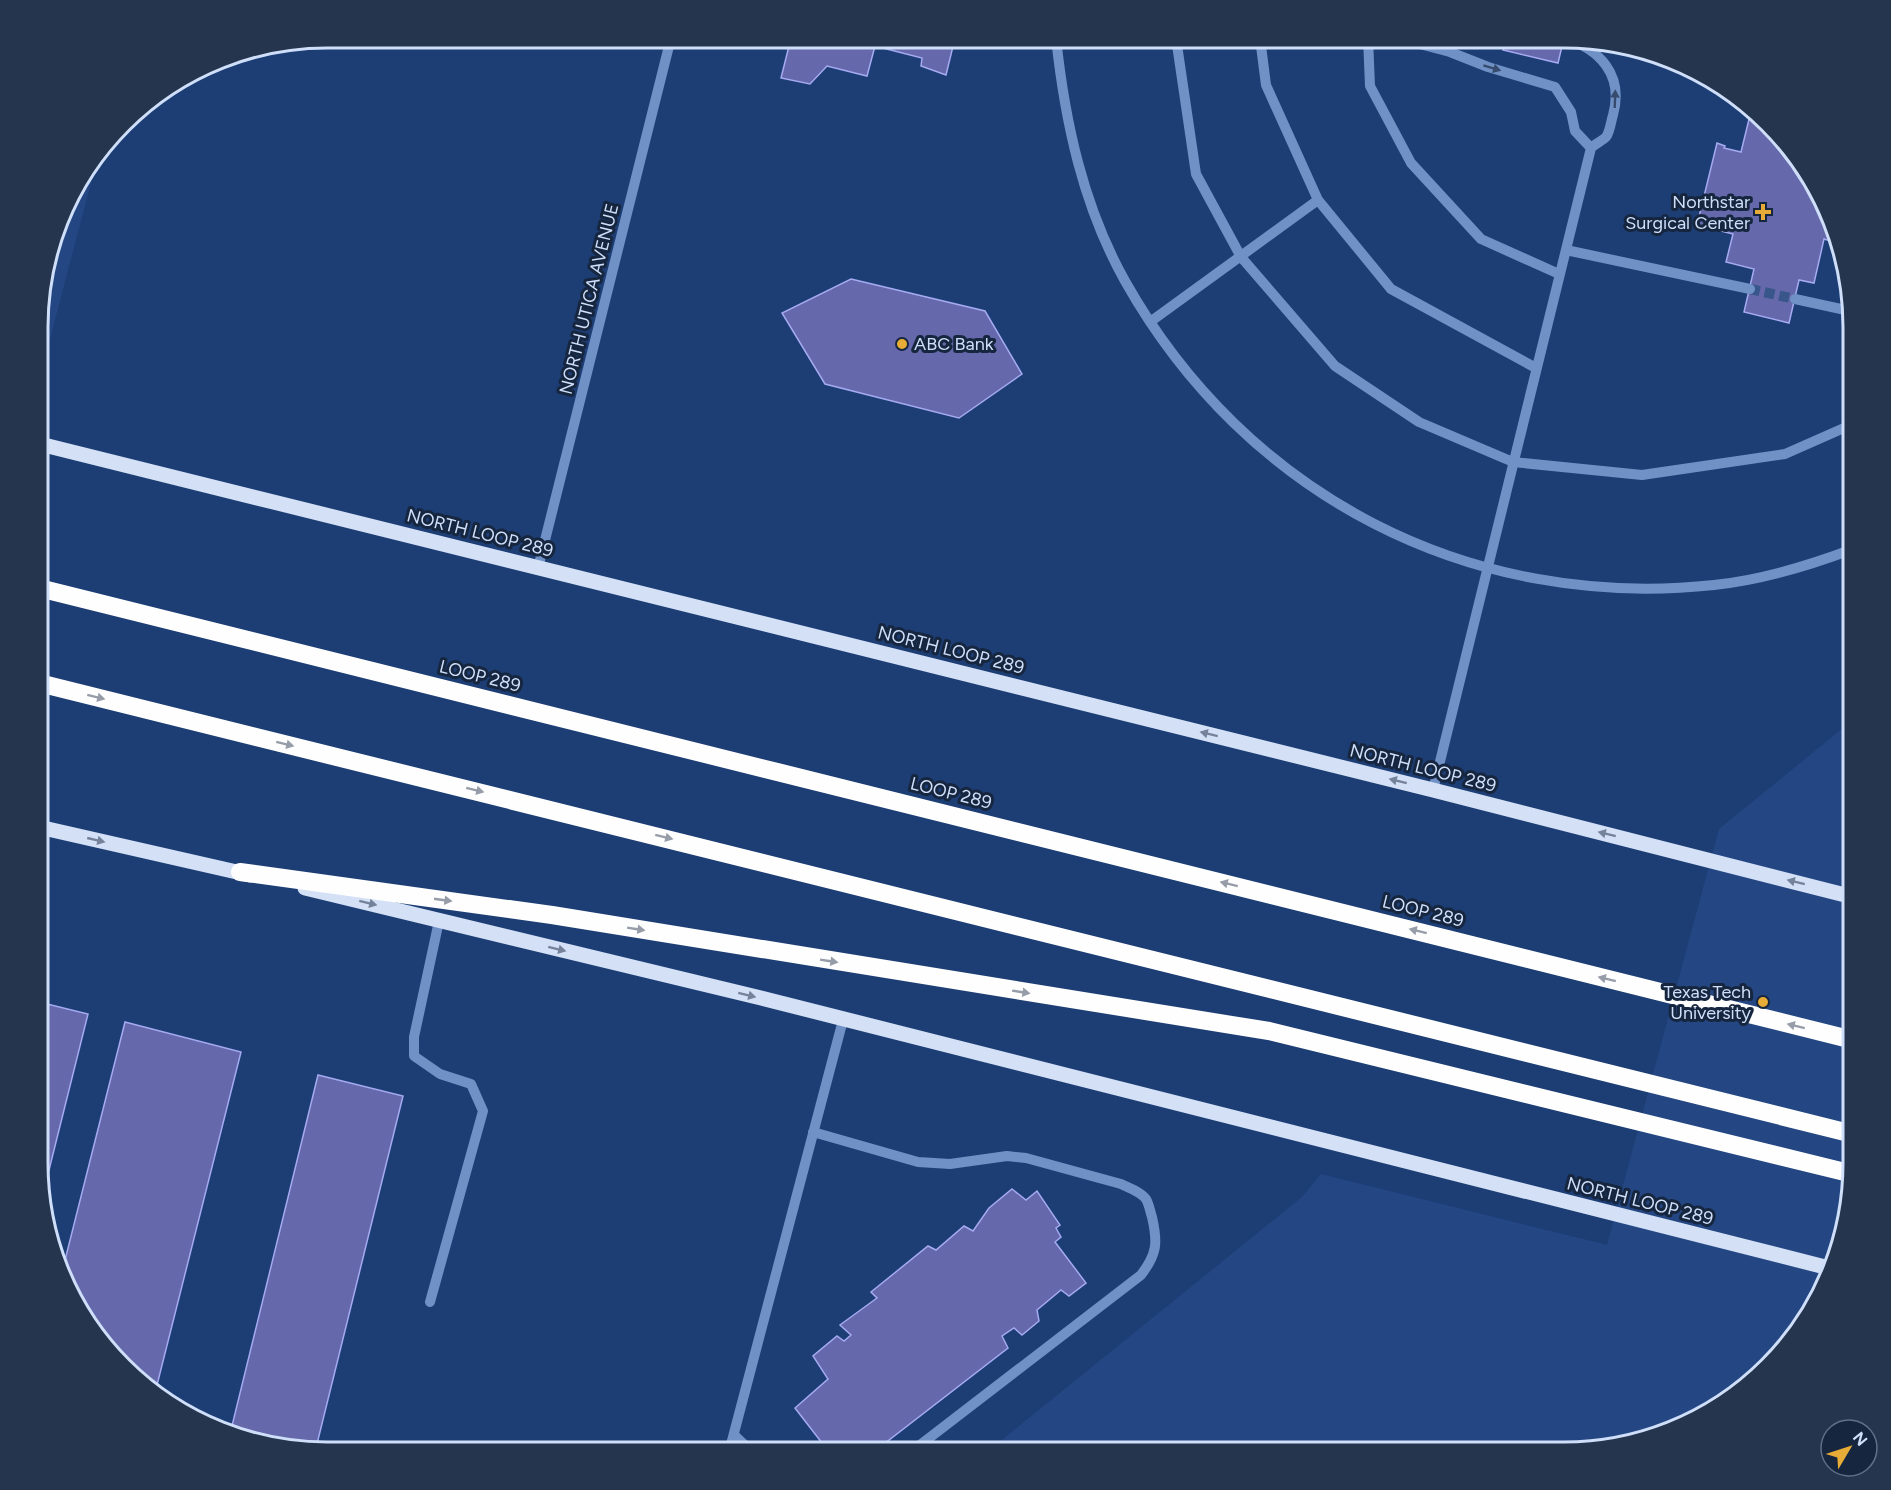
<svg xmlns="http://www.w3.org/2000/svg" width="1891" height="1490" viewBox="0 0 1891 1490" font-family="Figtree,sans-serif">
  <style>
    .built { fill: #244784 }
    .building { fill: #6568aa; stroke: #a5aaf1; stroke-width: 1.5 }
    .lines { fill: none; stroke-linecap: round; stroke-linejoin: round }
    .minor-tunnel { stroke: #385689; stroke-width: 10; stroke-dasharray: 10 5; stroke-linecap: butt }
    .minor { stroke: #7091c6; stroke-width: 10 }
    .major { stroke: #d3e0f6; stroke-width: 15 }
    .highway { stroke: #fefefe; stroke-width: 18 }
    .oneway { fill: #364b6e }
    .oneway2 { fill: #969da8 }
    .oneway3 { fill: #75839a }
    .poi-dot { fill: #e7ac37; stroke: #17263f; stroke-width: 2 }
    .labels { text-anchor: middle; stroke-width: 6; stroke-linejoin: round; paint-order: stroke }
    .poi-label { font-size: 18px; fill: #cfdffa; stroke: #17263f; text-anchor: end }
    .street-label { font-size: 18px; fill: #cfdffa; stroke: #17263f }
    .rim { fill: none; stroke: #cfdffa; stroke-width: 3 }
  </style>
  <rect width="100%" height="100%" fill="#1d3e75"/>
  <path class="built" d="M98,156L40,377V289L76,182Z
    M1853,720V1182L1831,1274L1781,1354L1675,1430L1564,1452H987L1302,1197L1321,1174L1607,1245L1719,829Z"/>
  <path class="building" d="M791,38H955L946,75L921,66L922,58L875,46L867,76L827,66L810,84L781,78Z
    M1506,38H1564L1558,63L1503,50Z
    M1752,107L1824,199L1834,242L1824,239L1814,283L1799,280L1789,323L1744,312L1754,269L1726,262L1733,234L1697,225L1717,143L1725,146L1724,148L1741,152Z
    M851,279L985,311L1022,374L959,418L825,384L782,313Z
    M39,1002L88,1014L42,1198L38,1182Z
    M125,1022L241,1052L155,1393L136,1380L67,1291L62,1272Z
    M318,1075L403,1096L315,1452H308L230,1434Z
    M1012,1189L1026,1200L1037,1191L1060,1225L1056,1228L1061,1237L1055,1242L1086,1283L1069,1296L1061,1290L1037,1310L1039,1321L1022,1335L1014,1328L1002,1336L1008,1348L884,1444L887,1450L884,1452H829L795,1408L828,1379L813,1356L837,1336L844,1341L851,1335L840,1325L877,1298L871,1292L928,1246L936,1250L964,1226L973,1231L989,1208Z"/>
  <g class="lines">
    <path class="minor-tunnel" d="M1750,289L1795,299"/>
    <path class="minor" d="M1056,38C1065,122 1083,206 1125,281C1246,496 1470,611 1714,585C1762,580 1808,566 1853,549
      M1176,38L1196,174L1241,257L1335,366L1419,422L1513,462L1642,475L1785,454L1853,424
      M1260,38L1266,85L1318,200L1391,289L1536,368
      M1368,38L1370,86L1411,163L1481,239L1559,274
      M1397,38L1450,52L1488,67L1555,87L1571,112L1575,131L1591,148
      M1566,250L1750,289
      M1795,299L1850,311
      M1150,322L1318,200
      M538,568L671,38
      M1433,790L1591,148C1595,144 1602,141 1606,137C1610,132 1611,121 1613,115C1624,75 1600,49 1564,38
      M813,1132L918,1162L950,1164L1007,1156L1026,1158L1121,1184C1129,1188 1140,1191 1146,1199C1149,1204 1150,1211 1152,1217C1158,1243 1157,1254 1141,1275L911,1452
      M430,1302L483,1111L471,1084L440,1074L414,1056V1037L439,921
      M734,1435L752,1452
      M729,1452L843,1020"/>
    <path class="major" d="M40,444L1433,790L1853,897
      M39,827L250,875
      M305,888L761,998L1833,1269"/>
    <path class="highway" d="M39,588L1853,1040
      M39,683L1853,1134
      M240,872L552,915L1269,1031L1853,1174"/>
  </g>
  <defs><path id="oneway-solid" d="M-6-.8H1V-3.2L6.5 0L1 3.2V.8H-6Z" transform="scale(1.5)"/></defs>
  <g class="oneway">
    <use href="#oneway-solid" transform="translate(1492 68) rotate(17)"/>
    <use href="#oneway-solid" transform="translate(1615 99) rotate(-88)"/>
  </g>
  <g class="oneway2">
    <use href="#oneway-solid" transform="translate(96 697) rotate(14)"/>
    <use href="#oneway-solid" transform="translate(285 744) rotate(14)"/>
    <use href="#oneway-solid" transform="translate(475 790) rotate(14)"/>
    <use href="#oneway-solid" transform="translate(664 837) rotate(14)"/>
    <use href="#oneway-solid" transform="translate(1229 884) rotate(-166)"/>
    <use href="#oneway-solid" transform="translate(443 900) rotate(8)"/>
    <use href="#oneway-solid" transform="translate(636 929) rotate(9)"/>
    <use href="#oneway-solid" transform="translate(1418 931) rotate(-166)"/>
    <use href="#oneway-solid" transform="translate(829 961) rotate(9)"/>
    <use href="#oneway-solid" transform="translate(1607 979) rotate(-166)"/>
    <use href="#oneway-solid" transform="translate(1021 992) rotate(9)"/>
    <use href="#oneway-solid" transform="translate(1796 1026) rotate(-166)"/>
  </g>
  <g class="oneway3">
    <use href="#oneway-solid" transform="translate(1209 734) rotate(-166)"/>
    <use href="#oneway-solid" transform="translate(1398 781) rotate(-166)"/>
    <use href="#oneway-solid" transform="translate(1607 834) rotate(-166)"/>
    <use href="#oneway-solid" transform="translate(96 840) rotate(13)"/>
    <use href="#oneway-solid" transform="translate(1796 882) rotate(-166)"/>
    <use href="#oneway-solid" transform="translate(368 903) rotate(14)"/>
    <use href="#oneway-solid" transform="translate(557 949) rotate(14)"/>
    <use href="#oneway-solid" transform="translate(747 995) rotate(14)"/>
  </g>
  <g class="poi-dot">
    <path d="M1760 203h6v6h6v6h-6v6h-6v-6h-6v-6h6z"/>
    <circle cx="902" cy="344" r="6"/>
    <circle cx="1763" cy="1002" r="6"/>
  </g>
  <g class="labels">
    <g class="poi-label">
      <text x="1750" y="208">Northstar<tspan x="1750" dy="21">Surgical Center</tspan></text>
      <text x="914" y="350" text-anchor="start">ABC Bank</text>
      <text x="1751" y="998">Texas Tech<tspan x="1751" dy="21">University</tspan></text>
    </g>
    <g class="street-label">
      <text transform="translate(589 299) rotate(-76)" y="6">NORTH UTICA AVENUE</text>
      <text transform="translate(480 533) rotate(14)" y="6">NORTH LOOP 289</text>
      <text transform="translate(951 650) rotate(14)" y="6">NORTH LOOP 289</text>
      <text transform="translate(480 676) rotate(14)" y="6">LOOP 289</text>
      <text transform="translate(1423 768) rotate(14)" y="6">NORTH LOOP 289</text>
      <text transform="translate(951 793) rotate(14)" y="6">LOOP 289</text>
      <text transform="translate(1423 911) rotate(14)" y="6">LOOP 289</text>
      <text transform="translate(1640 1201) rotate(14)" y="6">NORTH LOOP 289</text>
    </g>
  </g>
  <path d="M0 0H1891V1490H0ZM327 48H1564A279 279 0 0 1 1843 327V1163A279 279 0 0 1 1564 1442H327A279 279 0 0 1 48 1163V327A279 279 0 0 1 327 48Z" fill="#26354e" fill-rule="evenodd"/>
  <path class="rim" d="M327 48H1564A279 279 0 0 1 1843 327V1163A279 279 0 0 1 1564 1442H327A279 279 0 0 1 48 1163V327A279 279 0 0 1 327 48Z"/>
  <g transform="translate(1849 1448) rotate(51)"><circle r="28" fill="#17263f" stroke="#61708a" stroke-width="1.5"/>
  <path d="M0-4.5L10 22L0 15L-10 22Z" fill="#e7ac37"/>
  <text y="-9" font-size="16" font-weight="bold" text-anchor="middle" fill="#cfdffa">N</text>
  </g>
</svg>
